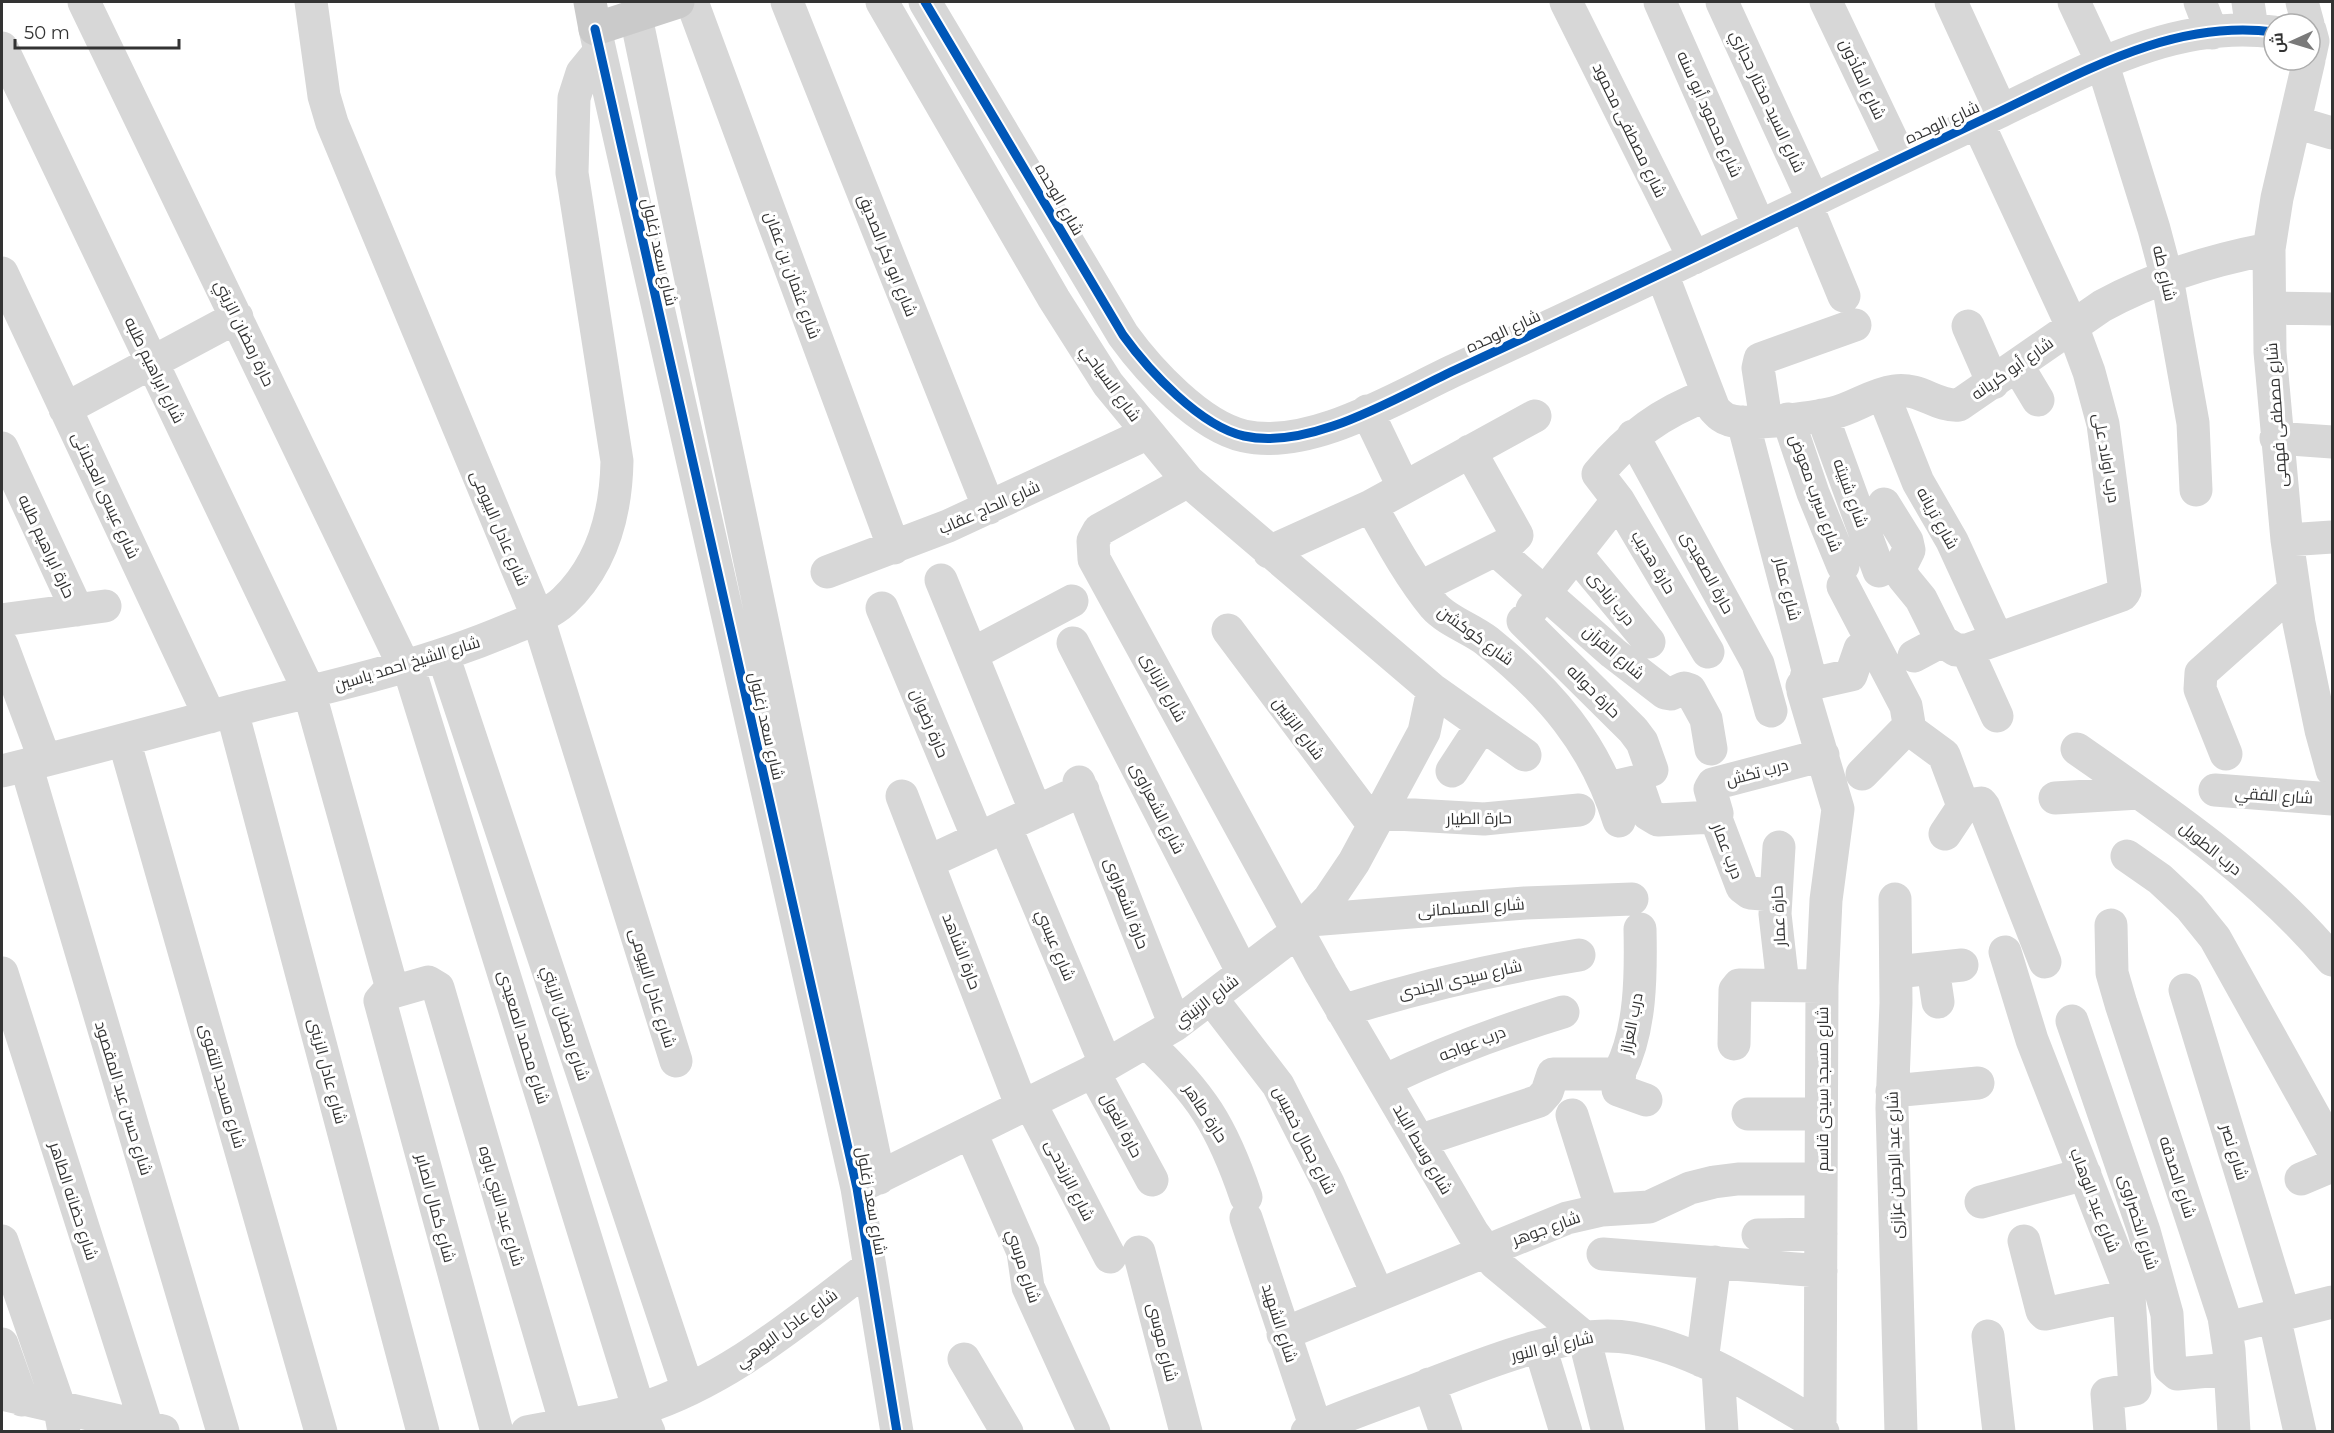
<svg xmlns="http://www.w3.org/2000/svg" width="2334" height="1433" viewBox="0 0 2334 1433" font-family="Montserrat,Cairo,sans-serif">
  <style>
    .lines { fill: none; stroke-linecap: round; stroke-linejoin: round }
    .minor { stroke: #d7d7d7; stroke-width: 33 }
    .major { stroke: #cacaca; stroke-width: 33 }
    .cycleway-casing { stroke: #fff; stroke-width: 13 }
    .cycleway { stroke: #0057b8; stroke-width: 9 }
    .labels { text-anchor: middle; stroke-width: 6; stroke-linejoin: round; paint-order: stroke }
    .street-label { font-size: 16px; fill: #333; stroke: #fff }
  </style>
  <rect width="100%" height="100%" fill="#fff"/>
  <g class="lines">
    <path class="minor" d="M84,2L404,666
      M311,2L324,96L332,123L538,618L676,1061
      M692,2L894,548
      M787,2L989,508
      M882,2L1054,299L1108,384L1188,481L1433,690L1525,755
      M925,2L1123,335C1149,371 1200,426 1244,436C1310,451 1397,397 1455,370C1572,316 1688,261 1804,205C1869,173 1935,142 2001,111C2087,70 2175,19 2274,32
      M1566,2L1694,258
      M1660,2L1759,226
      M1722,2L1813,200
      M1826,2L1900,157
      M1951,2L2001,111
      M2074,2L2102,62L2154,229L2167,278L2193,423L2196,490
      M2200,2L2212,33
      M2248,2L2252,29
      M2302,2L2308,24
      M636,17L879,1178
      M595,29L857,1188L897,1432
      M2310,30L2313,41L2310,55
      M2,48L309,691L393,992
      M2309,60L2277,198L2269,249L2270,352L2287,540L2299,623L2321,730L2332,770
      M2295,122L2332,133
      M1806,204L1844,296
      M2,273L210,717
      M1662,274L1714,409C1719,414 1722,418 1729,420C1748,426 1813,418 1833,413C1854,408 1872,394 1894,391C1921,387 1936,407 1959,405L2102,306C2153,278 2212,260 2269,249
      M2270,308L2332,309
      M1968,326L1993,383
      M2017,365L2038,400
      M1883,394L1918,482L1952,541L1997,639
      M1708,395C1662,412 1629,436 1598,474L1618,500L1708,652
      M65,409L237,317
      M1367,411L1404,488
      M1822,415L1879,571
      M1788,419L1813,493L1843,566
      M1766,420L1758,368L1760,359L1855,325
      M1743,422L1808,670L1803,691L1838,809L1826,900L1822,986L1820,1426
      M1633,436L1758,664L1771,711
      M2276,438L2332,442
      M2,448L77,610
      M1188,481L1099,530L1093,541L1094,559L1321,974L1473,1233L1495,1263L1584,1337
      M1884,504L1907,541L1909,550L1901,566L1903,577L1921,599L1942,641
      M1371,506C1390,540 1410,577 1434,606C1447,621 1472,629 1487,641C1550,692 1595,743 1619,821
      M2287,540L2332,537
      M1496,550L1613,653L1665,693L1671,694L1684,688L1690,690L1706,719L1711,749
      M1269,552L1371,506L1535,416
      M1576,554L1649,642
      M827,572L948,526L1148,433
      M941,580L1036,812
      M1843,586L1906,706L1910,730L1944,755L1962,803L1966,805L1981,803L1984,807L2045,962
      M1421,587L1509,543L1517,535L1470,451
      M882,608L978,838
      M1532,609L1618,500
      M2,620L105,606
      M1523,621L1633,730L1642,742L1652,770
      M1228,630L1373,824
      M1073,643L1243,973
      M2,645L45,760
      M1967,650L1997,716
      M972,654L1072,601
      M443,655L688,1390
      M1914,656L1942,641L1956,650H1967L2122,595L2125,591L2103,424L2089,372L2072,326L1977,121
      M408,665L639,1410L649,1432
      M1802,686L1851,675L1860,649L1872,641
      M232,711L423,1432
      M124,740L321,1432
      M2077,749C2167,812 2262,876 2332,960
      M2226,754L2200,689L2201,673L2294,590
      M26,765L223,1432
      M2,771C82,752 162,729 243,708C332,686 423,666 508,630C527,622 549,615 564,601C603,564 616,512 617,461L572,173L574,98L582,73L600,51
      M1452,771L1482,725
      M1862,774L1908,727
      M1079,782L1175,1025
      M1608,788L1634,782L1638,785L1648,814L1658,820L1713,817L1717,813L1710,789L1713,784L1823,755
      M2215,790L2332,799
      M902,796L1022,1107
      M2055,798L2139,793
      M1379,813L1484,819L1579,810
      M1715,816L1742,887L1750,893L1775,895
      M1005,826L1106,1065
      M1945,834L1965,804
      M1779,847L1775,914L1783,985
      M2127,856L2160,879L2190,907L2215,938L2332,1148
      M928,862L1083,790
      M1895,899L1896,1003L1892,1108L1901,1432
      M1310,920L1525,903L1632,899
      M2111,925L2112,973L2121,1004L2224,1317L2229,1350L2234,1432
      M2005,952L2032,1040L2125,1278L2129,1296L2135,1389L2107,1394L2110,1432
      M1933,968L1938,1002
      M1896,972L1962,965
      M2,973L147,1428
      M2185,990L2284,1314
      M1211,998L1278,1085L1328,1183L1378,1295
      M1342,1011C1421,986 1498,968 1579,955
      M2072,1021L2144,1231L2167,1314L2170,1368L2177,1374L2230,1369
      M1146,1042C1201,1093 1222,1126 1246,1197
      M1734,1044L1735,990L1739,985L1822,986
      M1093,1071L1152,1180
      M1620,1071L1618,1090L1646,1100
      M1384,1081C1442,1053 1501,1031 1563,1012
      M1892,1091L1978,1083
      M1030,1103L1110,1257
      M1748,1114H1821
      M1572,1115L1602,1210
      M971,1133L1023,1252L1028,1287L1094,1432
      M1419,1141L1539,1101L1547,1092L1553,1074H1614L1620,1071C1641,1030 1641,974 1640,929
      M2301,1179L2332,1166
      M859,1187L1106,1065L1175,1025L1298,931L1329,899L1354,862L1424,732L1433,690
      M1981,1202L2085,1174
      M1246,1218L1316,1428
      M1758,1235L1821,1234
      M2,1241L60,1409L64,1432
      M2024,1241L2042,1311L2045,1314L2129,1296
      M1139,1252L1186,1432
      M1603,1254L1821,1271
      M2274,1316L2300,1432
      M2227,1328L2332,1302
      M1283,1334L1567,1218L1602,1210L1649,1207L1690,1188L1714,1182L1738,1179H1821
      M1988,1336L1999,1432
      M1584,1337L1608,1432
      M2,1344L22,1400
      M1540,1347L1566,1432
      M964,1359L1007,1432
      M1702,1361L1715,1262
      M1718,1369L1722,1432
      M1429,1384L1446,1432
      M2,1394L163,1431
      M497,1432L380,1001L386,994L428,982L438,988L566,1424
      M527,1432C565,1424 604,1421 640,1409C728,1381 797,1321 869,1267
      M1307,1432C1342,1416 1378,1404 1413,1391C1474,1368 1567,1326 1632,1338C1700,1350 1760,1392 1820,1426L1823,1432"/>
    <path class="major" d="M590,2L595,29L678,2"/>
    <defs>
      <path id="cycleway" d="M925,2L1123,335C1149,371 1200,426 1244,436C1310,451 1397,397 1455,370C1572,316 1688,261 1804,205C1869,173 1935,142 2001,111C2087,70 2175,19 2274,32
        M595,29L857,1188L897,1432"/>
    </defs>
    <use href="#cycleway" class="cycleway-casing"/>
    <use href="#cycleway" class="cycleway"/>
  </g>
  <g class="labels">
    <g class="street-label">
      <text transform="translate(1863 79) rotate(65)" y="6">شارع المأذون</text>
      <text transform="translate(1768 101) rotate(65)" y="6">شارع السيد مختار حجازي</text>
      <text transform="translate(1710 114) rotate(66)" y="6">شارع محمود أبو سنه</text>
      <text transform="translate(1942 122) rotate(-25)" y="6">شارع الوحده</text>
      <text transform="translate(1630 130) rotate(64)" y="6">شارع مصطفى محمود</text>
      <text transform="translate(1060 199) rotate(60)" y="6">شارع الوحده</text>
      <text transform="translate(660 252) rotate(77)" y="6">شارع سعد زغلول</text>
      <text transform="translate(888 255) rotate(68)" y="6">شارع ابو بكر الصديق</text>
      <text transform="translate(2165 273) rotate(77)" y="6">شارع طه</text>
      <text transform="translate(793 275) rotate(70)" y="6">شارع عثمان بن عفان</text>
      <text transform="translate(1503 331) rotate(-25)" y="6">شارع الوحده</text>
      <text transform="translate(245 333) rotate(64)" y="6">حارة رمضان الزيتي</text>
      <text transform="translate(2012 368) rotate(-35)" y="6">شارع أبو كريانه</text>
      <text transform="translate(155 370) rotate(64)" y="6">شارع ابراهيم طلبه</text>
      <text transform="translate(1111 383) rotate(54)" y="6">شارع السياحي</text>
      <text transform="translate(2276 415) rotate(-94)" y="6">شارع مصطفى فهمى</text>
      <text transform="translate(2107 458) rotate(80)" y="6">درب اولاد على</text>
      <text transform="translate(1816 493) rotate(70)" y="6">شارع سيرب معوض</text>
      <text transform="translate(1851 493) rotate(70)" y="6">شارع شبيته</text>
      <text transform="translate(106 495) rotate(65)" y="6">شارع عيسى العجلاتى</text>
      <text transform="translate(989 507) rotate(-24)" y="6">شارع الحاج عقاب</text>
      <text transform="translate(1938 518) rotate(61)" y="6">شارع تريانه</text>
      <text transform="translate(500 528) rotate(67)" y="6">شارع عادل البيومى</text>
      <text transform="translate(47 546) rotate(65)" y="6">حارة ابراهيم طلبه</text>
      <text transform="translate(1654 562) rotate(59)" y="6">حارة هديب</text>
      <text transform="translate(1708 572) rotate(61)" y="6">حارة الصعيدى</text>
      <text transform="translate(1788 589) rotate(76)" y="6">شارع عمار</text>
      <text transform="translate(1612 598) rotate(51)" y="6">درب زبادى</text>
      <text transform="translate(1476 635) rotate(36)" y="6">شارع كوكشن</text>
      <text transform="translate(1614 652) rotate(40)" y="6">شارع القرآن</text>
      <text transform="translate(407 663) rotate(-17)" y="6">شارع الشيخ احمد ياسين</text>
      <text transform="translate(1164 687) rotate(61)" y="6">شارع الزنارى</text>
      <text transform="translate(1594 691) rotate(45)" y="6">حارة حواله</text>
      <text transform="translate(930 723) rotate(67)" y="6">حارة رضوان</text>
      <text transform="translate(767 726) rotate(77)" y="6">شارع سعد زغلول</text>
      <text transform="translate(1299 728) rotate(53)" y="6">شارع الزتيين</text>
      <text transform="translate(1757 772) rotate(-15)" y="6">درب تكش</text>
      <text transform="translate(2274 795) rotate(4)" y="6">شارع الفقي</text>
      <text transform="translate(1158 808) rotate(63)" y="6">شارع الشعراوى</text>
      <text transform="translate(1479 818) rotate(-1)" y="6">حارة الطيار</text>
      <text transform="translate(2211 848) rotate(39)" y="6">درب الطويل</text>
      <text transform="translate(1728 851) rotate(69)" y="6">درب عمار</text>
      <text transform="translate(1127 903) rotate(69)" y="6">حارة الشعراوى</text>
      <text transform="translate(1471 907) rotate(-4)" y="6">شارع المسلمانى</text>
      <text transform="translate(1778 916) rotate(-93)" y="6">حارة عمار</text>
      <text transform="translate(1056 945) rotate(67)" y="6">شارع عيسي</text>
      <text transform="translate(962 951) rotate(69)" y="6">حارة الشاهد</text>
      <text transform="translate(1460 979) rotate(-13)" y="6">شارع سيدى الجندى</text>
      <text transform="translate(653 988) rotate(73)" y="6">شارع عادل البيومى</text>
      <text transform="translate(1206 1001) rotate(-37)" y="6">شارع الزنيتي</text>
      <text transform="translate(566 1023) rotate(72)" y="6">شارع رمضان الزيتي</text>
      <text transform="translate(1631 1023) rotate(-79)" y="6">درب العزاز</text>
      <text transform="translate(524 1037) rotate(73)" y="6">شارع محمد الصعيدى</text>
      <text transform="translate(1472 1043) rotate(-21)" y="6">درب عواجه</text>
      <text transform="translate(328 1071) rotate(75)" y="6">شارع عادل الزينى</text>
      <text transform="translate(223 1086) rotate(74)" y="6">شارع مسجد التقوى</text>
      <text transform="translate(1822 1089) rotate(-90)" y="6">شارع مسجد سيدى قاسم</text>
      <text transform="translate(124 1098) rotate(73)" y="6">شارع حسن عبد المقصود</text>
      <text transform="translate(1206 1113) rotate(57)" y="6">حارة طاهر</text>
      <text transform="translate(1122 1125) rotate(62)" y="6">حارة الغول</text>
      <text transform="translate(1305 1140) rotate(63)" y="6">شارع جمال خميس</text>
      <text transform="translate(1423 1149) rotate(60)" y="6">شارع وسط البلد</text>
      <text transform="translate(2235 1152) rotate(73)" y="6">شارع نصر</text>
      <text transform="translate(1894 1165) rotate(-92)" y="6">شارع عبد الرحمن عزازى</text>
      <text transform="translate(2178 1177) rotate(72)" y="6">شارع الصدقه</text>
      <text transform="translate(1070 1180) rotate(63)" y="6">شارع الزرندحى</text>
      <text transform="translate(2095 1200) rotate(69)" y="6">شارع عبد الوهاب</text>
      <text transform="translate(74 1201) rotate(72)" y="6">شارع حضانه الطاهر</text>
      <text transform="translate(872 1201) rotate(80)" y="6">شارع سعد زغلول</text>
      <text transform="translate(502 1206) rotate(74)" y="6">شارع عبد النبي باوه</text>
      <text transform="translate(436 1208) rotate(75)" y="6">شارع كمال الصابر</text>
      <text transform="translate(2139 1222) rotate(73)" y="6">شارع الخصراوى</text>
      <text transform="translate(1546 1228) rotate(-20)" y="6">شارع جوهر</text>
      <text transform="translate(1024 1266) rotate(72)" y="6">شارع مرسي</text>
      <text transform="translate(1280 1323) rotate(72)" y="6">شارع الشهيد</text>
      <text transform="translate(786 1328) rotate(-36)" y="6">شارع عادل البوهي</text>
      <text transform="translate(1163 1342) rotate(76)" y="6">شارع موسى</text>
      <text transform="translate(1552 1346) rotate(-13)" y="6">شارع أبو النور</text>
    </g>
  </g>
  <rect width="2334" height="1433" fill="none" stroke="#333333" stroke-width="6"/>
  <g transform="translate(2292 42) rotate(266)"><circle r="28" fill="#ffffff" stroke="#adadad" stroke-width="1.5"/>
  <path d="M0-4.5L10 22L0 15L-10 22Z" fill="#7a7a7a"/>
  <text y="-9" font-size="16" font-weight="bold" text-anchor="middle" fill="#333333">ش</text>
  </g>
  <path d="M15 39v9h164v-9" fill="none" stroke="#333333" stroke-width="3"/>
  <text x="24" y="39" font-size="18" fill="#333333" stroke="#ffffff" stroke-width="4.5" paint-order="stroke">50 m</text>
</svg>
